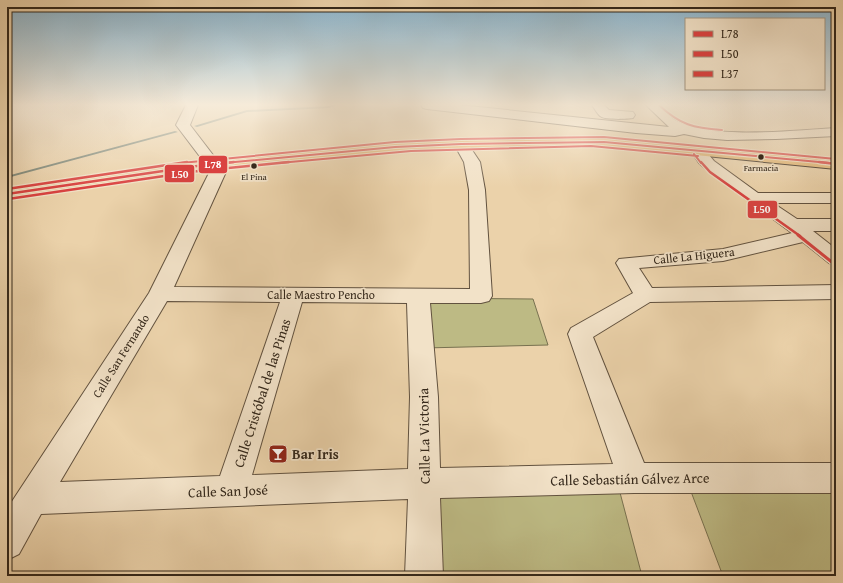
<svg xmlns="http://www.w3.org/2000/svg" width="843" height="583" viewBox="0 0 843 583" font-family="'Gentium Book Plus',serif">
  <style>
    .green { fill: #bdba84; stroke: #787150 }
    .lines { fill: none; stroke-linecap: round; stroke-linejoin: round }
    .stream { fill: #707e71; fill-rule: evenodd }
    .minor-casing { stroke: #62523f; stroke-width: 2 }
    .major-casing { stroke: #34281b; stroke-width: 2 }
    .minor { fill: #f2e2c8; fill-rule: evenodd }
    .major { fill: #e6b975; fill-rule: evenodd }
    .bus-1-far1-casing { stroke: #f2e2c8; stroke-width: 4 }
    .bus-1-casing { stroke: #f2e2c8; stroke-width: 5 }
    .bus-2-far2-casing { stroke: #f2e2c8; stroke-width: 4 }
    .bus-2-far1-casing { stroke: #f2e2c8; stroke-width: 5 }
    .bus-2-casing { stroke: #f2e2c8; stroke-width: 6 }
    .bus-3-far1-casing { stroke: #f2e2c8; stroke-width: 4 }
    .bus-3-casing { stroke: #f2e2c8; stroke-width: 5 }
    .bus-1-far1 { stroke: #da4241; stroke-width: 2 }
    .bus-1 { stroke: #da4241; stroke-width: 2.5 }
    .bus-2-far2 { stroke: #da4241; stroke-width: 2 }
    .bus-2-far1 { stroke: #da4241; stroke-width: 2.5 }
    .bus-2 { stroke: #da4241; stroke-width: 3 }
    .bus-3-far1 { stroke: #da4240; stroke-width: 2 }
    .bus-3 { stroke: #da4240; stroke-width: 2.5 }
    .bus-dot { fill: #34281b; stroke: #f2e2c8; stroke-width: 1.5 }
    .labels { text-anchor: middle; stroke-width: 3.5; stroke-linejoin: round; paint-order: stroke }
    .far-bus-label { font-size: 9px; fill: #34281b; stroke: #f2e2c8 }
    .street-label { font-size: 12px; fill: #34281b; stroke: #f2e2c8 }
    .near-street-label { font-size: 14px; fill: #34281b; stroke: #f2e2c8 }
    .near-poi-label { font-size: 14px; font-weight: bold; fill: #34281b; stroke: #f2e2c8; text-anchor: start }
    .line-badge { stroke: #f2e2c8; stroke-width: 1.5 }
    .badge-label { font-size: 11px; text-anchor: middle; font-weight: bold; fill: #fff }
  </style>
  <rect width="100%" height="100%" fill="#ebd2aa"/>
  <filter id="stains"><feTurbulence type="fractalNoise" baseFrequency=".005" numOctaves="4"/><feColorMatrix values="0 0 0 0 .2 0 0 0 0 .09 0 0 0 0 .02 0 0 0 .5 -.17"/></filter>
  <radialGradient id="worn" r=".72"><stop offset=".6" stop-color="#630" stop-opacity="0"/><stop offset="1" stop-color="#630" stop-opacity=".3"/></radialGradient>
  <path class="green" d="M422,298L533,299L548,345L424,348Z
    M618,485L642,576H430L429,487Z
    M836,487V576H723L690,489Z"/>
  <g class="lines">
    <path class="stream" d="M333,105H338L329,108L247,112L197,127L194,126L247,110L329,106Z
      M175,131L178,132L7,178V176Z"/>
    <defs>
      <path id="minor" d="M186,105H198L190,125L213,155L216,161L222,158L227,160L230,163L174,287L470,289L469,190L464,162L454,144L456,141L461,140L466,141L480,162L485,190L492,296L489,301L481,303H430L438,397L440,468L613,464L568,334L571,328L633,293L616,263L619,259L723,249L792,233L708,171L699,163L691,151L693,148L698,147L703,148L714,161L758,193H836V203H773L797,219H836V231H813L836,249V265L829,263L803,242L723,261L639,268L652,288L836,285V299L650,302L593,337L644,463H836V493H634L440,498L443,576H405L408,499L41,514L19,554L7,560V509L149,293L211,169L204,168L201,165V158L176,125ZM167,301L280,302L220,476L60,482ZM302,302L407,303L410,397L408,469L252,475Z
        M421,105H459L669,127L646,105H659C665,110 670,118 677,121C710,140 797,130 836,128V136L776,139L727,140L704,138L684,134L675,136L636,133L427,109L423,108Z
        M592,105H604L609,110L633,112L635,115L633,118C627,119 605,120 600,116C597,113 594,108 592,105Z"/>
      <path id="major" d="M604,138L836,159V169L604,146L461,148L395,151L197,171L7,199V189L197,161L395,143L461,140Z"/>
    </defs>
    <use href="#minor" class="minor-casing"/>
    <use href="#major" class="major-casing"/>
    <use href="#minor" class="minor"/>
    <use href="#major" class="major"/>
    <defs>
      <path id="bus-1-far1" d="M224,163L395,147L461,144L604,142L830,163"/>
      <path id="bus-1" d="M819,162L836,164
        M7,194L197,166L234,162"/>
      <path id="bus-2-far2" d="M694,154L701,163
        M279,163L411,151L591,146L698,156"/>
      <path id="bus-2-far1" d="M701,162L710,172L800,236
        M8,199L198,171L289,162"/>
      <path id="bus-2" d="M798,235L833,263"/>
      <path id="bus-3-far1" d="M659,105C680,125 694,128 722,130
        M181,163L395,142L461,139L604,137L836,159"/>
      <path id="bus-3" d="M7,189L187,162"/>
    </defs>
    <use href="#bus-1-far1" class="bus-1-far1-casing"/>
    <use href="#bus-1" class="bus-1-casing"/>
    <use href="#bus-2-far2" class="bus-2-far2-casing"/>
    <use href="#bus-2-far1" class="bus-2-far1-casing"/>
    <use href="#bus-2" class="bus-2-casing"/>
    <use href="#bus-3-far1" class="bus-3-far1-casing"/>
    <use href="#bus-3" class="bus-3-casing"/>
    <use href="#bus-1-far1" class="bus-1-far1"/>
    <use href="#bus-1" class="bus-1"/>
    <use href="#bus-2-far2" class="bus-2-far2"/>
    <use href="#bus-2-far1" class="bus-2-far1"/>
    <use href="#bus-2" class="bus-2"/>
    <use href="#bus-3-far1" class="bus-3-far1"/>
    <use href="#bus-3" class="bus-3"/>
  </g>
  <linearGradient id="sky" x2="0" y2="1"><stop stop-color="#88b5d0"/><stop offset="0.56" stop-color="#f6ebd9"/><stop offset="1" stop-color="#f6ebd9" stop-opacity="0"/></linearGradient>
  <rect width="843" height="187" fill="url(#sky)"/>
  <defs>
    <symbol id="bar-square" viewBox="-11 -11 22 22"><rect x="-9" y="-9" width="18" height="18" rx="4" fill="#8f2418" stroke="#f2e2c8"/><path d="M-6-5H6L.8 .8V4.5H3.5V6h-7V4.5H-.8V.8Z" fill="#fff"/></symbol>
  </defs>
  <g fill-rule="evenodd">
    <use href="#bar-square" x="267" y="443" width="22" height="22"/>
  </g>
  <g class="bus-dot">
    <circle cx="761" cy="157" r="3.5"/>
    <circle cx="254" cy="166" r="3.5"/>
  </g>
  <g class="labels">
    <g class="far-bus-label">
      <text x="761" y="171">Farmacia</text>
      <text x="254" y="180">El Pina</text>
    </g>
    <g class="street-label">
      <text transform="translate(694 256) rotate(-6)" y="4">Calle La Higuera</text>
      <text x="321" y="299">Calle Maestro Pencho</text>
      <text transform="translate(121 356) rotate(-58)" y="4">Calle San Fernando</text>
    </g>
    <g class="near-street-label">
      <text transform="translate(262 393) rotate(-72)" y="5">Calle Cristóbal de las Pinas</text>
      <text transform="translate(424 436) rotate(-91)" y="5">Calle La Victoria</text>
      <text transform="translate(630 479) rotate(-1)" y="5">Calle Sebastián Gálvez Arce</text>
      <text transform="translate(228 491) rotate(-2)" y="5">Calle San José</text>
    </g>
    <g class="near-poi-label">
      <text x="292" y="459">Bar Iris</text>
    </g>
  </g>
  <g class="line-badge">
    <rect x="198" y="155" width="30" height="19" rx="4" fill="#da4241"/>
    <rect x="164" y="164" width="31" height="19" rx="4" fill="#da4241"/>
    <rect x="747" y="200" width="31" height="19" rx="4" fill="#da4241"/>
  </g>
  <g class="badge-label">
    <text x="213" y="168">L78</text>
    <text x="180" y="178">L50</text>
    <text x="762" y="213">L50</text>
  </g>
  <rect width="843" height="583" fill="none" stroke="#ebd2aa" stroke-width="24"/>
  <rect x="8" y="8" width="827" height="567" fill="none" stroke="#34281b" stroke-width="2"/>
  <rect x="12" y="12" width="819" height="559" fill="none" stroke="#34281b"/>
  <rect x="685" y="18" width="140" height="72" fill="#f2e2c8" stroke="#a69883"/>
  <rect x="693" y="31" width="20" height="6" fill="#da4241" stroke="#a69883"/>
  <text x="721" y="38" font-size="12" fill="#34281b">L78</text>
  <rect x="693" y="51" width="20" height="6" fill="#da4241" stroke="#a69883"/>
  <text x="721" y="58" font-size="12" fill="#34281b">L50</text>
  <rect x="693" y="71" width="20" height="6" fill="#da4240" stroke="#a69883"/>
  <text x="721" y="78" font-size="12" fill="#34281b">L37</text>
  <rect width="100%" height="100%" filter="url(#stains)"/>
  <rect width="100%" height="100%" fill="url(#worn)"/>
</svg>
